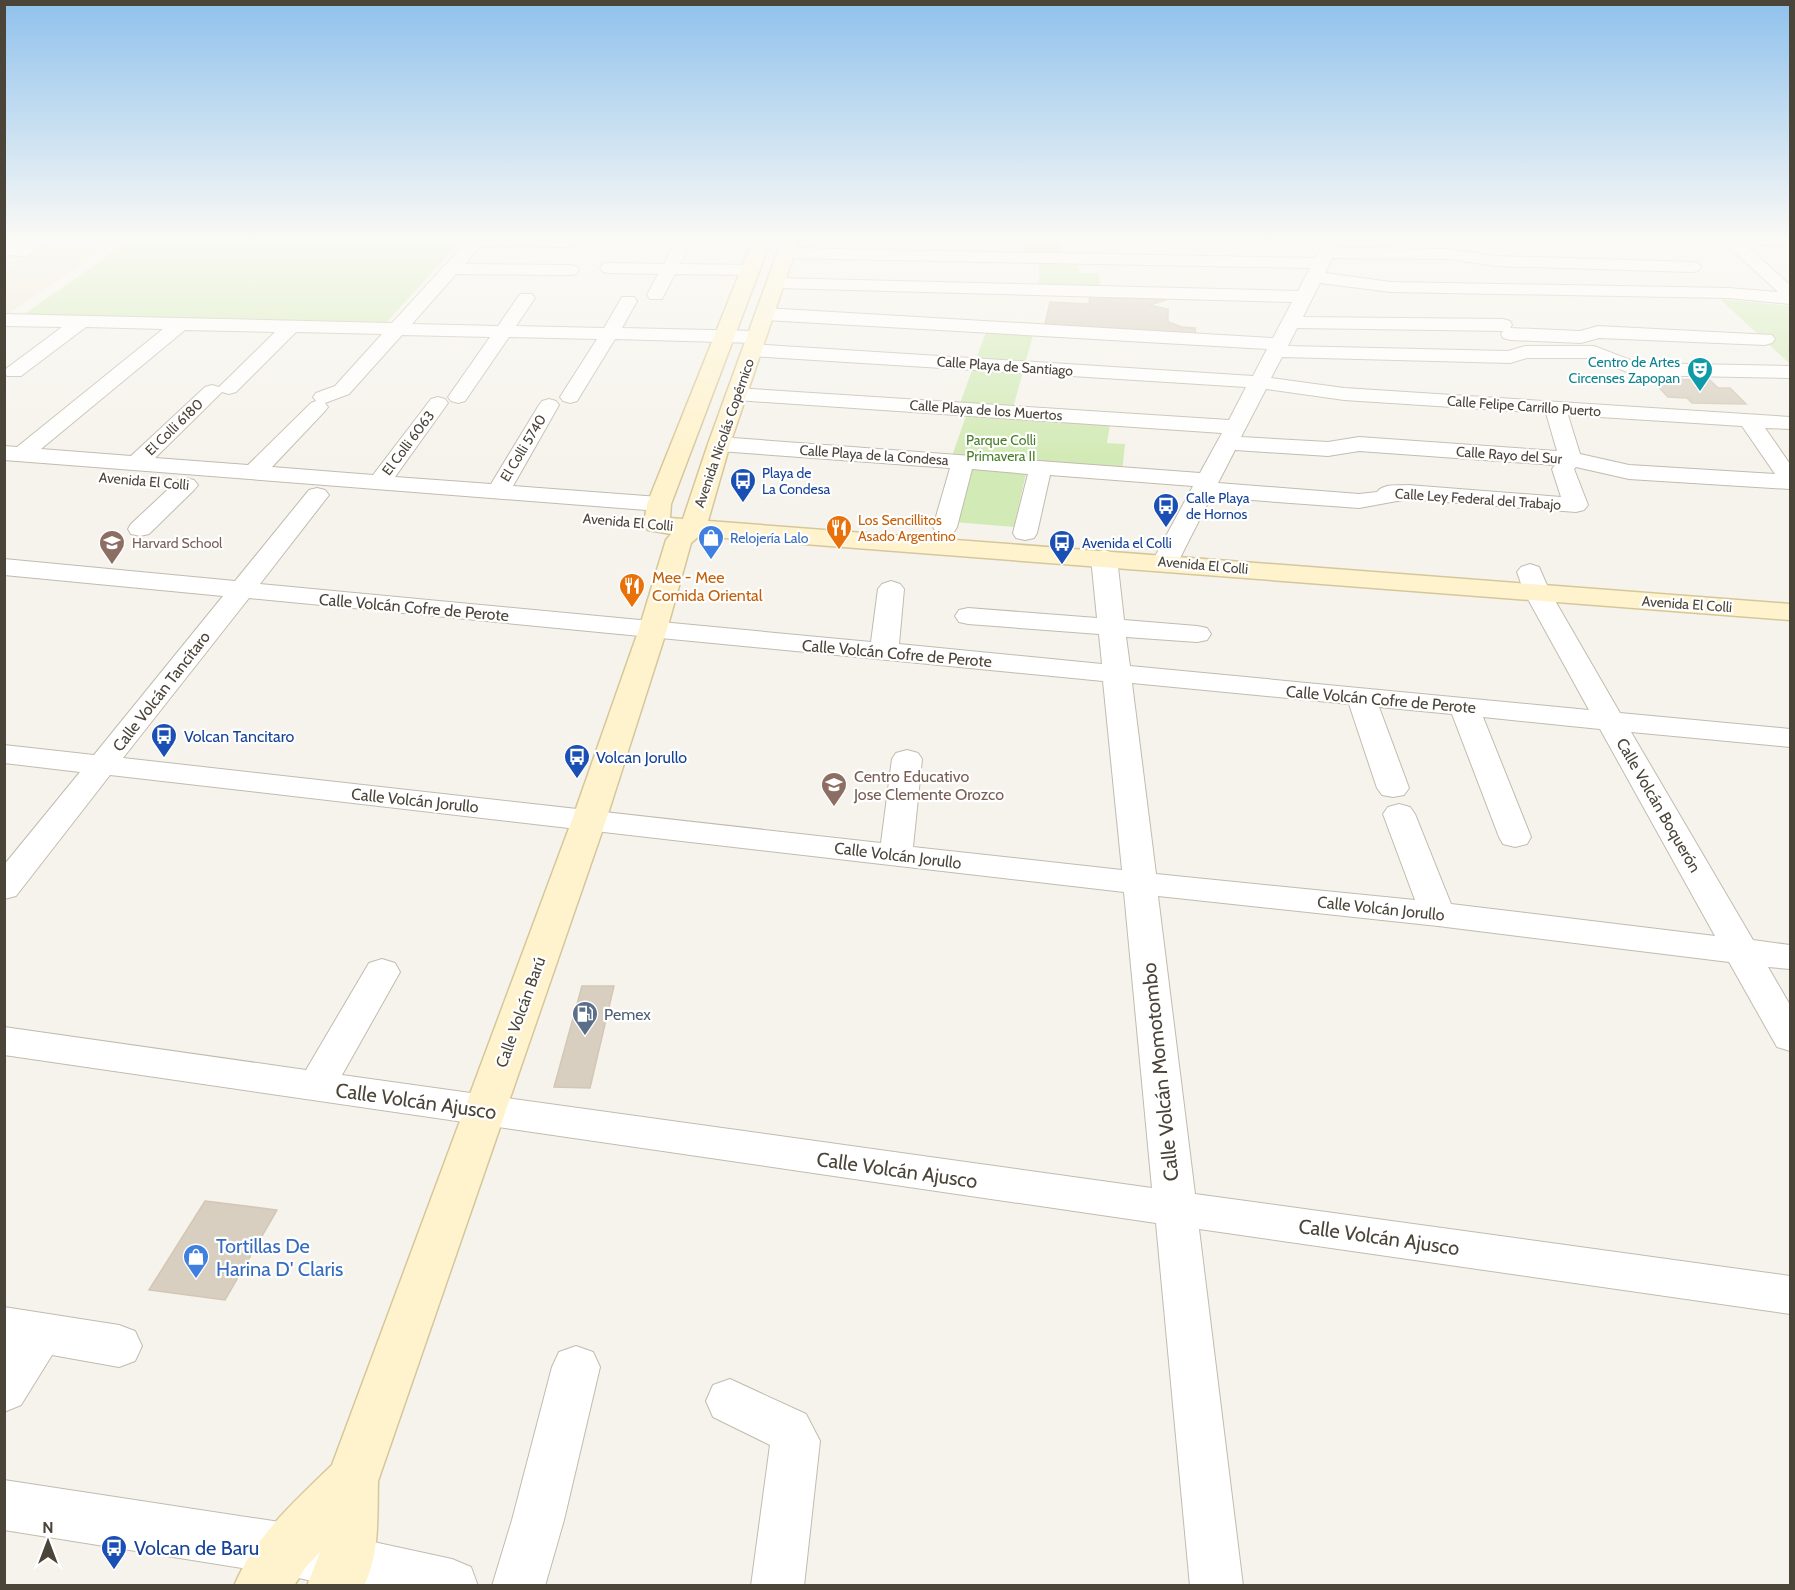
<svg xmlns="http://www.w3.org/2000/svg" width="1795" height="1590" viewBox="0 0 1795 1590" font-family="Cabin,sans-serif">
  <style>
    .education { fill: #efe8d6 }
    .green { fill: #d2eab5 }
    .building { fill: #d8cfc1; stroke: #d3c7b4; stroke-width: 1.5 }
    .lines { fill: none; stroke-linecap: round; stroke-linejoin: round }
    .street-casing { stroke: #c2bbae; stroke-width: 2 }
    .secondary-casing { stroke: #d6c79b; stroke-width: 3 }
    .street { fill: #fff; fill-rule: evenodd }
    .secondary { fill: #fff3cd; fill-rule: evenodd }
    .labels { text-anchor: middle; stroke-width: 4.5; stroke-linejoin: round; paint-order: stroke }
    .far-culture-label { font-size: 14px; fill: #0d838f; stroke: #fff; text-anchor: end }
    .far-street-label { font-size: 14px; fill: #4b4439; stroke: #fff }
    .far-park-label { font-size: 14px; fill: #4a7f2a; stroke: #fff }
    .far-transit-label { font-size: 14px; fill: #164399; stroke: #fff; text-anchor: start }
    .far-food-label { font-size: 14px; fill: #c56008; stroke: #fff; text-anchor: start }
    .far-shop-label { font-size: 14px; fill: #366cbe; stroke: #fff; text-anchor: start }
    .far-education-label { font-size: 14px; fill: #785e54; stroke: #fff; text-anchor: start }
    .food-label { font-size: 16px; fill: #c56008; stroke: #fff; text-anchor: start }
    .street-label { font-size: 16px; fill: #4b4439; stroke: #fff }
    .transit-label { font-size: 16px; fill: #164399; stroke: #fff; text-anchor: start }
    .education-label { font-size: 16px; fill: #785e54; stroke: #fff; text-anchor: start }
    .service-label { font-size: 16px; fill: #4e5e75; stroke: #fff; text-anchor: start }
    .near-street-label { font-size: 20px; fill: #4b4439; stroke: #fff }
    .near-shop-label { font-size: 20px; fill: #366cbe; stroke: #fff; text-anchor: start }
    .near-transit-label { font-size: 20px; fill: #164399; stroke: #fff; text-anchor: start }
  </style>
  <rect width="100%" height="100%" fill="#f6f3ec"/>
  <path class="education" d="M55,237H123L5,316V268Z"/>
  <path class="green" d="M135,237H464L387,322L20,317Z
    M1024,237H1061L1063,263L1078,264L1079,273H1099L1101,290L1039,288V256L1024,255Z
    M1720,299L1790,306V364Z
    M986,332L1033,335L1010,419L1110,425L1107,443L1125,444L1122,472L1028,465L1014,527L954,522L951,459L969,407L959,406Z"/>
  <path class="building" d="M1090,293L1165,295L1166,300L1149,305L1168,309V322L1182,327L1195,328L1196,336L1044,328L1050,302L1089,304Z
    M1651,379L1710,380L1718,388H1730L1746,404L1692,403L1687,398L1668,397Z
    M582,986H614L590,1088L554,1087Z
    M205,1201L277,1210L225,1300L149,1290Z"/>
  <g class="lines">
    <defs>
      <path id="street" d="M471,237L574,239L576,242L568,247L481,246L465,264L570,265L576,266L579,270L576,274L570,275L456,274L412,324L498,326L520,294H532L535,298L516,326L604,328L622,297H634L637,301L622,328L756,331L763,333L766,337L763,341L756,343L615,339L577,401L570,403L563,401L560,397L597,339L509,337L465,401L458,403L451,401L448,397L490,337L402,335L349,394L325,403L328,407L325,411L272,467L373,475L431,399L438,397L445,399L448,403L395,477L491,484L539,405L542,401L549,399L556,401L559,405L513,486L659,497L667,499L671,504L667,509L659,511L4,460V446L17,447L163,329L86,327L21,376H7L4,371L7,368L62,327L4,326V314L392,323ZM185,330L275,332L219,387L212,385L205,387L131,456L41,449ZM296,332L382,334L335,386L316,393L313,397L316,401L311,403L248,465L155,458L222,392L229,394L236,392Z
        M1327,237H1343L1337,248L1448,249L1496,256L1692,262L1698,263L1701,267L1698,271L1692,272L1496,266L1448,259L1332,258L1325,273L1391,282L1728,288L1778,292L1726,244L1678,242L1670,237H1790V246L1745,244L1790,285V304L1728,298L1391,292L1320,283L1303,317L1503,319L1510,321L1512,325L1510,328L1580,331L1598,326L1772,335L1775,339L1772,343L1765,345L1599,338L1581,343L1510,340L1503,338L1501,334L1503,331L1297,328L1288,346L1508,351L1525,346H1594L1638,363L1790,366V378L1635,375L1591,358H1527L1510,363L1282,357L1271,378L1344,388L1790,417V429L1765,428L1790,464V489L1629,479L1576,467L1574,469L1588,505L1584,510L1576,512L1408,499L1359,508L1211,497L1178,562L1174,567L1165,570L1156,567L1152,562L1193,486L1050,475L1037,533L1034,538L1025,540L1016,538L1013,533L1028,474L972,469L957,527L954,532L945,534L936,532L933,527L950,468L719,451L711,449L708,444L711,439L719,437L1200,473L1222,433L736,400L729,398L726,394L729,390L736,388L1229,420L1246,387L752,356L745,354L742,350L745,346L752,344L1253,376L1267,349L765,320L759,318L756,314L759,310L765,308L1273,338L1292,302L776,288L770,287L767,283L770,279L776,278L1298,291L1310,268L786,258L778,253L786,248L1316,258ZM1266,389L1344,400L1546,413L1557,451L1359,437L1328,442L1241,437ZM1568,415L1742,426L1775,474L1629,465L1580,454ZM1235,450L1328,456L1359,451L1555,465L1552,469L1561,497L1408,485C1398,486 1384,483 1377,492L1359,494L1218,483Z
        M681,241L689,246L680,264L750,265L756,266L759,270L756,274L750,275L675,274L662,299H650L647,295L658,274L609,273L603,272L600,268L603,264L609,263L664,264L675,242Z
        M4,245L27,246L35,251L27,256L4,255Z
        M186,478L194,480L198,485L194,490L149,534L140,536L131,534L128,529L131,524L178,480Z
        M317,488L325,490L329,495L260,584L871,642L878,589L882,584L891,581L900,584L904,589L899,644L1102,664L1099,634L968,624L959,622L955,616L959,610L968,608L1097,618L1091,558L1095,553L1104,550L1113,553L1117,558L1124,620L1197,626L1207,628L1211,634L1207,640L1197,642L1126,637L1130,666L1589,710L1524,592L1517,572L1521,567L1530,564L1539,567L1550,592L1620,713L1790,729V747L1631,732L1753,940L1790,945V969L1768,967L1790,1005V1051L1777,1047L1729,962L1438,926L1158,896L1195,1194L1790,1276V1314L1199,1229L1243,1586H1190L1156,1223L4,1055V1027L306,1070L369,963L382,959L395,963L400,972L342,1075L1152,1188L1124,892L110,775L16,896L4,899V865L80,772L4,763V745L94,755L223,596L4,575V559L235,581L309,490ZM249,598L1103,681L1122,870L913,847L922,759L918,753L907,750L896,753L892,759L881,843L123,758ZM1132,683L1349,704L1377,788L1382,795L1393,797L1404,795L1409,788L1379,707L1452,714L1499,837L1503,844L1515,847L1527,844L1531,837L1483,717L1600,729L1715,936L1451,904L1415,814L1410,807L1399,804L1388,807L1383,814L1415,900L1156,874Z
        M4,1307L119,1325L135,1331L142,1346L135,1361L119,1367L52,1355L21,1405L4,1412Z
        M576,1346L593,1352L600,1367L564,1520L545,1586H492L512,1520L552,1367L559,1352Z
        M730,1379L806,1414L820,1441L804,1586H751L770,1445L713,1417L706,1401L713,1385Z
        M4,1480L286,1523L452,1559L471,1567L478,1586H333L286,1575L4,1530Z"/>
      <path id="secondary" d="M754,237H772L671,504L670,518L683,519L708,444L783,237H800L730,444L708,521L1790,604V620L699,536L691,543L667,629L606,820L378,1481C377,1516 380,1553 364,1586H307L320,1552L305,1568L294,1586H234C255,1536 294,1502 332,1465L572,820L639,629L666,540L671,534L648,530L644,525L647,504Z"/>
    </defs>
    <use href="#street" class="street-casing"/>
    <use href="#secondary" class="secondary-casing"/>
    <use href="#street" class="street"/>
    <use href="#secondary" class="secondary"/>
  </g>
  <linearGradient id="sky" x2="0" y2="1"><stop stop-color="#8fc1ec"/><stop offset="0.52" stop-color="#fbfaf6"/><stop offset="1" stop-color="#fbfaf6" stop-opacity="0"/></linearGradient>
  <rect width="1795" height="460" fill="url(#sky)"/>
  <defs>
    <symbol id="theatre-pin" viewBox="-11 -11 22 30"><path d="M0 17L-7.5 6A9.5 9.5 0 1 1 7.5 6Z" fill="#0f9aa8" stroke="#fff"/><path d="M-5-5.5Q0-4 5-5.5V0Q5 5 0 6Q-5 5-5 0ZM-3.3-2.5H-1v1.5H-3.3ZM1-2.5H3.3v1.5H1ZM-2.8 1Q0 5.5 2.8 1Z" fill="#fff"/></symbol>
    <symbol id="bus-pin" viewBox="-11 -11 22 30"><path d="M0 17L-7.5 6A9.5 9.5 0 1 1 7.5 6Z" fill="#1a4fb4" stroke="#fff"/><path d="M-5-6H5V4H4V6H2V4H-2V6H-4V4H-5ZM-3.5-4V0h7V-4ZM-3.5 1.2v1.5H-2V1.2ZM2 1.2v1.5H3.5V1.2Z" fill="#fff"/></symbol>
    <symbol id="restaurant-pin" viewBox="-11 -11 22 30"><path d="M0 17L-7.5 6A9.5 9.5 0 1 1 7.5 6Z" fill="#e8710a" stroke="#fff"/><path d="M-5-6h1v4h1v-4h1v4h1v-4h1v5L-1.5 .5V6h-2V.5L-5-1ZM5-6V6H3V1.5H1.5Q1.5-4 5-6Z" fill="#fff"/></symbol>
    <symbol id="shop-pin" viewBox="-11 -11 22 30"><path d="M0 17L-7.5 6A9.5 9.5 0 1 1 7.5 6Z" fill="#3f7fe0" stroke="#fff"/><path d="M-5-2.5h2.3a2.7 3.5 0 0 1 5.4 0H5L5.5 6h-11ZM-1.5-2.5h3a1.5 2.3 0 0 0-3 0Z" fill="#fff"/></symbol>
    <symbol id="school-pin" viewBox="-11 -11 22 30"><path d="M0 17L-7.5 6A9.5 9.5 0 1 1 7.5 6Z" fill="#8d6e63" stroke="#fff"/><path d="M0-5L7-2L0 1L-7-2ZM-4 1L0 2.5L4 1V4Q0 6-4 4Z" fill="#fff"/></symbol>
    <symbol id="fuel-pin" viewBox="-11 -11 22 30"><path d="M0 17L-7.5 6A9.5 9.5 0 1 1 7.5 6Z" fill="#5c6f8a" stroke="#fff"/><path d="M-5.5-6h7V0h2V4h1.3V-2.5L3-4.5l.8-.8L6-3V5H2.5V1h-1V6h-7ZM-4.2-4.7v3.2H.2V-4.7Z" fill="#fff"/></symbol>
  </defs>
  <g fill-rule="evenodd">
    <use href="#theatre-pin" x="1685" y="355" width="30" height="40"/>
    <use href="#bus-pin" x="728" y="466" width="30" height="40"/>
    <use href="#bus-pin" x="1151" y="491" width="30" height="40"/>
    <use href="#restaurant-pin" x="824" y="513" width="30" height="40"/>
    <use href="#shop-pin" x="696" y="523" width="30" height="40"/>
    <use href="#school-pin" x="97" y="528" width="30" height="40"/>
    <use href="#bus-pin" x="1047" y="528" width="30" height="40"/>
    <use href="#restaurant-pin" x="617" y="571" width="30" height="40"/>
    <use href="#bus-pin" x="149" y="721" width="30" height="40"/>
    <use href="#bus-pin" x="562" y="742" width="30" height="40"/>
    <use href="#school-pin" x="819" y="770" width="30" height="40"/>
    <use href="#fuel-pin" x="570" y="999" width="30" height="40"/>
    <use href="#shop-pin" x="181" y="1242" width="30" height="40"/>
    <use href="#bus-pin" x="99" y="1533" width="30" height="40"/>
  </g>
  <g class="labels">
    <g class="far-culture-label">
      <text x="1680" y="367">Centro de Artes<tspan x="1680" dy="16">Circenses Zapopan</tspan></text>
    </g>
    <g class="far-street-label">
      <text transform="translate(1005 366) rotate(4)" y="5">Calle Playa de Santiago</text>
      <text transform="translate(1524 406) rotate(4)" y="5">Calle Felipe Carrillo Puerto</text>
      <text transform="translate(986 410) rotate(4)" y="5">Calle Playa de los Muertos</text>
      <text transform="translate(174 427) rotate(-44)" y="5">El Colli 6180</text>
      <text transform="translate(724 433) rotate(-71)" y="5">Avenida Nicolás Copérnico</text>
      <text transform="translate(408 443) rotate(-53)" y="5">El Colli 6063</text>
      <text transform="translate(523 448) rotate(-59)" y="5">El Colli 5740</text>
      <text transform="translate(874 455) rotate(4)" y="5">Calle Playa de la Condesa</text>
      <text transform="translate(1509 455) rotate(4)" y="5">Calle Rayo del Sur</text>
      <text transform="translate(144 481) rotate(5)" y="5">Avenida El Colli</text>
      <text transform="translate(1478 499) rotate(4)" y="5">Calle Ley Federal del Trabajo</text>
      <text transform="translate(628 522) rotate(5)" y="5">Avenida El Colli</text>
      <text transform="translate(1203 565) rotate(5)" y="5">Avenida El Colli</text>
      <text transform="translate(1687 604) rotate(4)" y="5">Avenida El Colli</text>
    </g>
    <g class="far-park-label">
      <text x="1001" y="445">Parque Colli<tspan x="1001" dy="16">Primavera II</tspan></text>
    </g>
    <g class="far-transit-label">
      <text x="762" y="478">Playa de<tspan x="762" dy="16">La Condesa</tspan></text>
      <text x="1186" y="503">Calle Playa<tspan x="1186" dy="16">de Hornos</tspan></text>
      <text x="1082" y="548">Avenida el Colli</text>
    </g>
    <g class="far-food-label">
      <text x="858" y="525">Los Sencillitos<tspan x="858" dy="16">Asado Argentino</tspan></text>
    </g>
    <g class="far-shop-label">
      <text x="730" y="543">Relojería Lalo</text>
    </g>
    <g class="far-education-label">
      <text x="132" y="548">Harvard School</text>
    </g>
    <g class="food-label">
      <text x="652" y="583">Mee - Mee<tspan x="652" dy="18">Comida Oriental</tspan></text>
    </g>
    <g class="street-label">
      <text transform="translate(414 607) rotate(5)" y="6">Calle Volcán Cofre de Perote</text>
      <text transform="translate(897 653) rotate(5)" y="6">Calle Volcán Cofre de Perote</text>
      <text transform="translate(161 691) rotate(-52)" y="6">Calle Volcán Tancítaro</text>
      <text transform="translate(1381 699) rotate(5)" y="6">Calle Volcán Cofre de Perote</text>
      <text transform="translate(415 800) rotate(6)" y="6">Calle Volcán Jorullo</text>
      <text transform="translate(1659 805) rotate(60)" y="6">Calle Volcán Boquerón</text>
      <text transform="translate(898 855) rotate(7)" y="6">Calle Volcán Jorullo</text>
      <text transform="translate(1381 908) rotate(6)" y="6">Calle Volcán Jorullo</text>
      <text transform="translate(520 1012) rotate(-70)" y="6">Calle Volcán Barú</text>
    </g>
    <g class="transit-label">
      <text x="184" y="742">Volcan Tancitaro</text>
      <text x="596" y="763">Volcan Jorullo</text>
    </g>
    <g class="education-label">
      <text x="854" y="782">Centro Educativo<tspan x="854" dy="18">Jose Clemente Orozco</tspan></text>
    </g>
    <g class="service-label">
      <text x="604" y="1020">Pemex</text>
    </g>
    <g class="near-street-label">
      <text transform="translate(1160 1072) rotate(-96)" y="7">Calle Volcán Momotombo</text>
      <text transform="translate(416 1101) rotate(8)" y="7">Calle Volcán Ajusco</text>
      <text transform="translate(897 1170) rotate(8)" y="7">Calle Volcán Ajusco</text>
      <text transform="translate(1379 1237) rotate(8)" y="7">Calle Volcán Ajusco</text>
    </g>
    <g class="near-shop-label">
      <text x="216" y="1253">Tortillas De<tspan x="216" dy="23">Harina D' Claris</tspan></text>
    </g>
    <g class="near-transit-label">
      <text x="134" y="1555">Volcan de Baru</text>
    </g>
  </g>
  <rect width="1795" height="1590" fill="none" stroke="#4b4439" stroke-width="12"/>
  <g transform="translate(48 1542)" stroke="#ffffff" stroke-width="4.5" paint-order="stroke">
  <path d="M0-4.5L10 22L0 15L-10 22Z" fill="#4b4439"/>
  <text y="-9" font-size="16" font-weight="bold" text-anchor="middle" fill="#4b4439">N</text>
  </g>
</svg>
